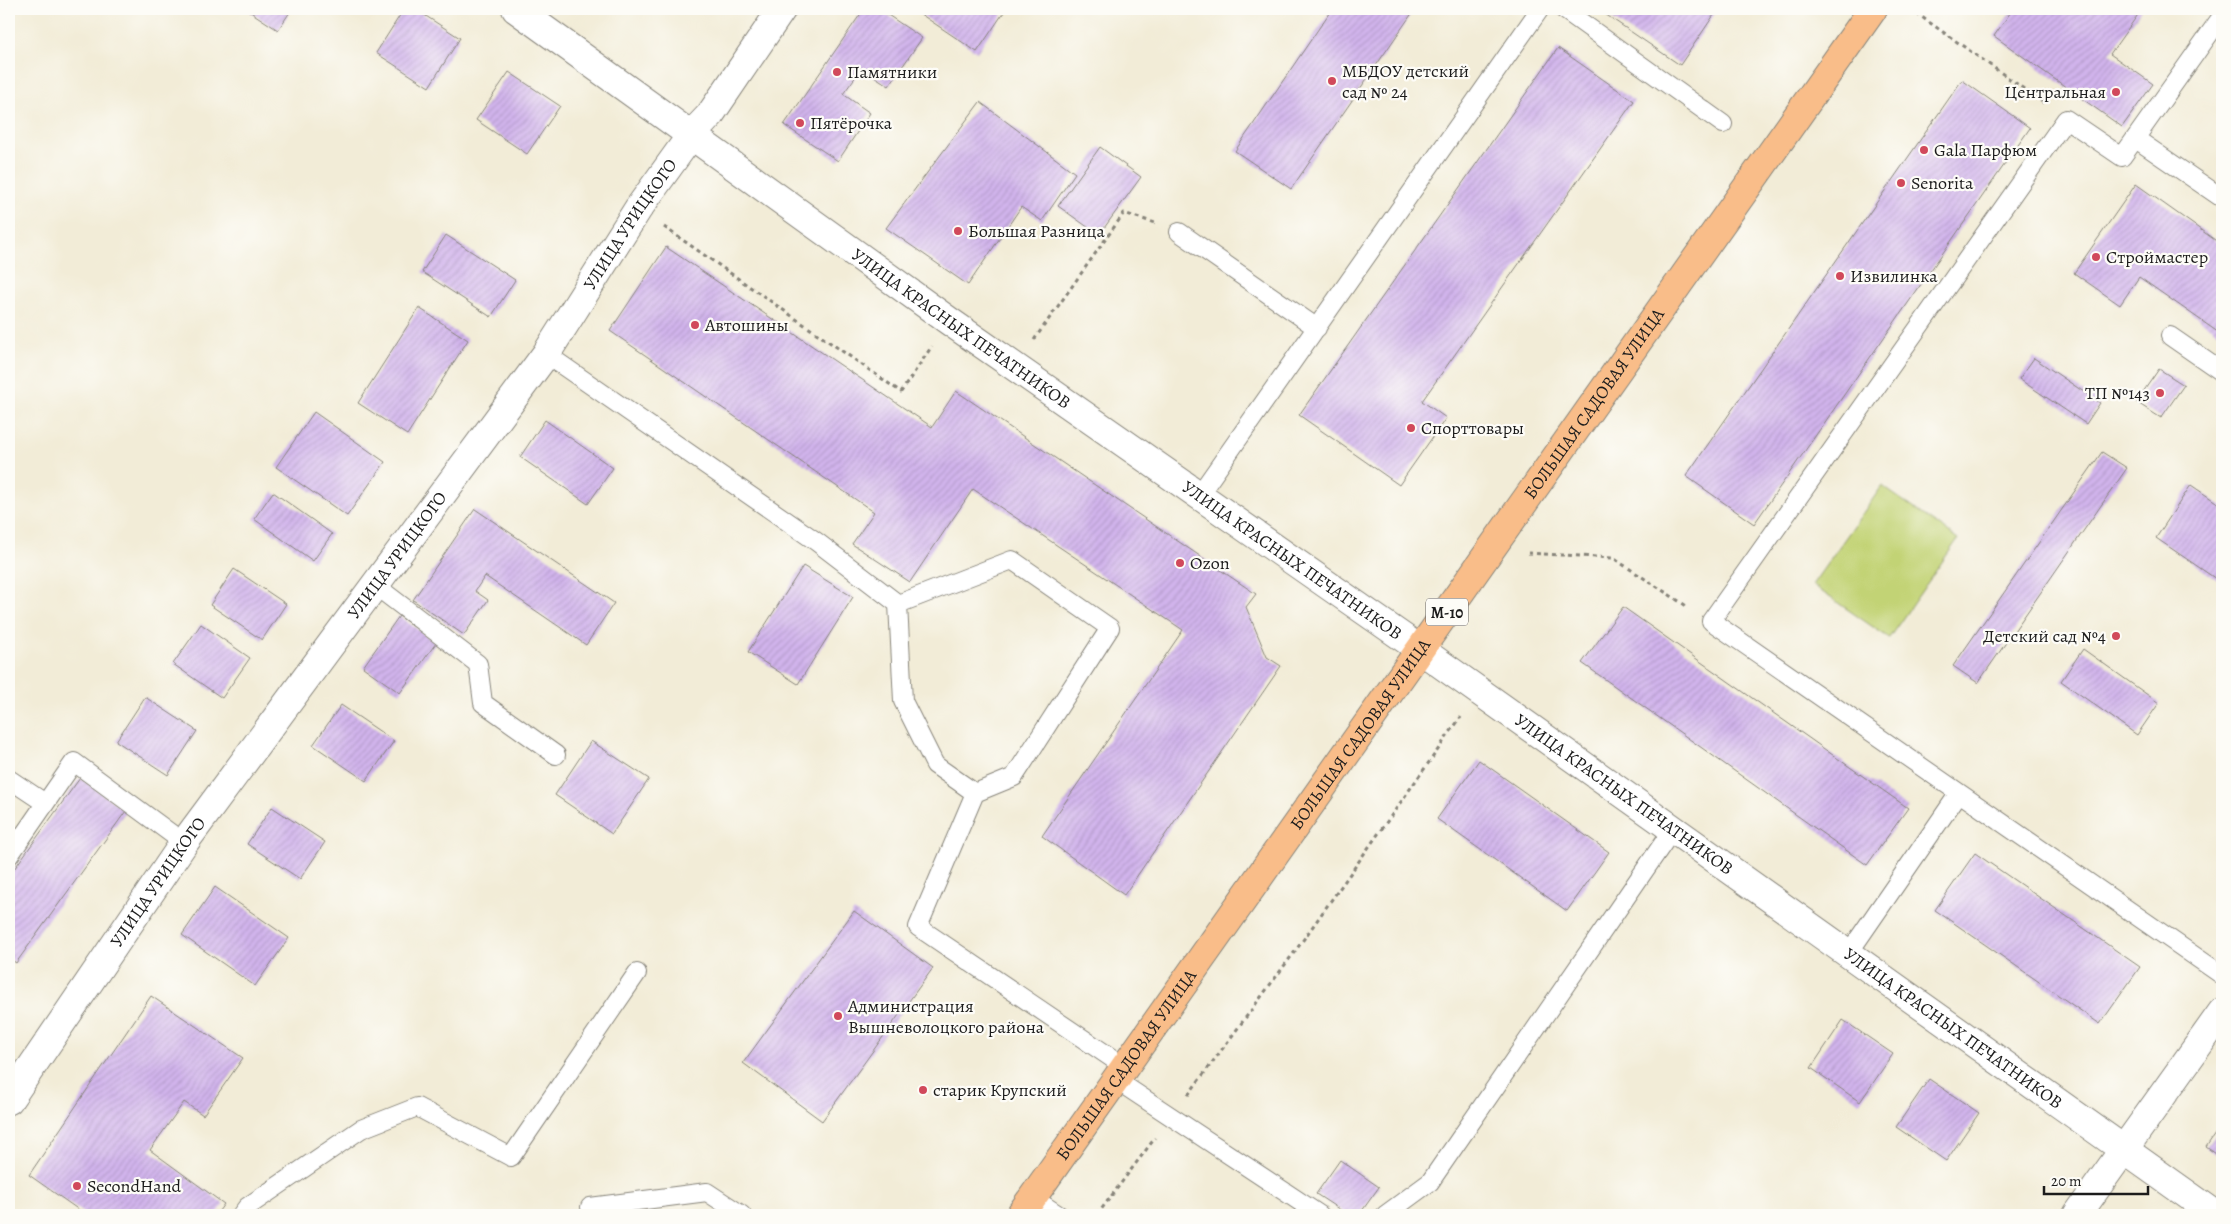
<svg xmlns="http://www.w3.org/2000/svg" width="2231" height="1224" viewBox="0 0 2231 1224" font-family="Alegreya,serif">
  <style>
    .green { fill: #c2d375; stroke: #6f7848 }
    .building { fill: url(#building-hatch) }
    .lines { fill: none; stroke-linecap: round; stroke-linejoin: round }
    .service-casing { stroke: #87847a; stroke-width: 20 }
    .minor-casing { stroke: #87847a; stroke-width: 30 }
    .trunk-casing { stroke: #87847a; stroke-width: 30 }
    .path { stroke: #87847a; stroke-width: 3; stroke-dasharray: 4 4; stroke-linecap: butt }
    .service { stroke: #fff; stroke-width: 18 }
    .minor { stroke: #fff; stroke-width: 28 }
    .trunk { stroke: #f9bd89; stroke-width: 28 }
    .poi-dot { fill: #d1495b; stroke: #fdfcf7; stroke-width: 2 }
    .labels { text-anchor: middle; stroke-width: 4.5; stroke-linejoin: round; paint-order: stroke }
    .shield { fill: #fdfcf7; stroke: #605f5e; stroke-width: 1 }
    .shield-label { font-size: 16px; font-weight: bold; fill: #1c1c1c }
    .poi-label { font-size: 18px; fill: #1c1c1c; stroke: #fdfcf7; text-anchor: start }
    .street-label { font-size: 18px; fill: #1c1c1c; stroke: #fdfcf7 }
  </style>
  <defs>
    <pattern id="building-hatch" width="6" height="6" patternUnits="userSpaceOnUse" patternTransform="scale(1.25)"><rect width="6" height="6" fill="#d1b4ec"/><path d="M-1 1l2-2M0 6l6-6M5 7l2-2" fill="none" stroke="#b39aca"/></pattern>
  </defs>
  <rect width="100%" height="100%" fill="#fdfcf7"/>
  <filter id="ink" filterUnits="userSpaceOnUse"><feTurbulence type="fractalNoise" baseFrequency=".02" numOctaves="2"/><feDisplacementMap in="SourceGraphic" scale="10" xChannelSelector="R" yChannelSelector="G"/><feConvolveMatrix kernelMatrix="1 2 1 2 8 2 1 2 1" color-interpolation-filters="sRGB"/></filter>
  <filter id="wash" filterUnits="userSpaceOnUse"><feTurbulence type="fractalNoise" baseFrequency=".0096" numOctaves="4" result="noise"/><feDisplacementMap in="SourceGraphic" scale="20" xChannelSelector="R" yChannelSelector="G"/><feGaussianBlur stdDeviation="1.12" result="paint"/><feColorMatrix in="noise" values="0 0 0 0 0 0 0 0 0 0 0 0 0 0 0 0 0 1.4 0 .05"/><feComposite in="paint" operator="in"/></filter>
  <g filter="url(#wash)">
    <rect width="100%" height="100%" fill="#f2ecd7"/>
    <path class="green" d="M1882,486L1958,539L1889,638L1812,585Z"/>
    <g id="blocks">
      <path class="building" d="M246,9H292L278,30Z
        M404,9H415L460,38L429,87L376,53Z
        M864,9H879L922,38L889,86L862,68L843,94L870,113L838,161L784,125Z
        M913,9H1006L977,52Z
        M1332,9H1415L1291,189L1235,151Z
        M1604,9H1718L1680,65L1602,12Z
        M2013,9H2142L2110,54L2153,84L2122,127L1994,36Z
        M1558,48L1634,101L1422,401L1446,418L1399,485L1299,415Z
        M509,72L560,106L527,154L476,120Z
        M1962,80L2030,128L1754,524L1686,476Z
        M980,102L1075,173L1042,221L1021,207L968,285L886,228Z
        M1100,147L1141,177L1099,235L1058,206Z
        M2136,184L2222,245V335L2139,277L2120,305L2074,273Z
        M446,235L515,280L491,317L422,272Z
        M666,247L932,427L956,391L1256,594L1246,607L1267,657L1281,666L1124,895L1042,836L1183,630L973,489L910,582L852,544L874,512L610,331Z
        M419,308L468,340L407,435L358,403Z
        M2034,358L2100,403L2086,424L2019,379Z
        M2159,369L2184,385L2161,418L2136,402Z
        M314,412L385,462L347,516L276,467Z
        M545,420L613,468L588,504L520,457Z
        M2102,452L2127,468L1978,683L1953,666Z
        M2191,485L2222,506V583L2156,538Z
        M273,492L332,534L313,561L254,519Z
        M475,509L614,603L586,645L485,576L475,591L488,600L464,635L413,600Z
        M803,566L853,597L798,684L748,652Z
        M234,569L286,604L262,640L210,605Z
        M1623,607L1908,808L1867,865L1582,663Z
        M399,616L436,643L400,693L363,667Z
        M201,624L250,658L222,698L173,664Z
        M2083,649L2159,703L2137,735L2061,681Z
        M145,697L197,731L168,775L116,741Z
        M341,705L394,741L366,781L313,745Z
        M591,741L649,779L612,834L555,795Z
        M1479,760L1609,852L1567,911L1437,819Z
        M80,778L126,811L16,963L9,958V876Z
        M272,807L325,842L300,879L247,844Z
        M1975,853L2140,967L2100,1024L1935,910Z
        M215,887L289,938L255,986L182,935Z
        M854,911L933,968L822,1121L743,1063Z
        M151,996L243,1058L203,1115L184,1102L150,1150L224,1204L216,1215H86L29,1175Z
        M1843,1020L1893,1054L1860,1102L1811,1068Z
        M1929,1079L1979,1113L1946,1161L1896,1127Z
        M2222,1124V1158L2206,1147Z
        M1340,1160L1379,1187L1359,1215H1348L1316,1194Z"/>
    </g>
  </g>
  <g filter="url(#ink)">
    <use href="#blocks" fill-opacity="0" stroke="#87847a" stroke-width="1"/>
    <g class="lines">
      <defs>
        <path id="service" d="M1563,9L1723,124
          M2222,16L2122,157L2066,119L1711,621L2222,975
          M2136,139L2222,198
          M1179,232L1317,328
          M2170,336L2222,372
          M546,354L817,542L898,604L903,701L935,765L975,793L1014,777L1110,628L1012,560L898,604
          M1199,495L1540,9
          M376,586L478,664L483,703L556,755
          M9,779L45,803
          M975,793L918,927L1125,1067
          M9,856L74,762L184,843
          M1848,954L1959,793
          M1116,1080L1320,1215
          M1033,1198L1059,1215
          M590,1207L707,1192L742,1215
          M241,1215L247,1207L361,1129L417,1107L511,1157L637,973
          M1385,1215L1430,1182L1673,829"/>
        <g id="minor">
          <path id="s1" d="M516,9L949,321L1421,650L2216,1215"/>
          <path id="s2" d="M9,1100L184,843L546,354L638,209L692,134L710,115L782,9"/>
          <path d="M2077,1215L2222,1012"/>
        </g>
        <g id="trunk">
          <path id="s3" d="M1020,1215L1873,9"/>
        </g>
      </defs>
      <use href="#service" class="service-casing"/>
      <use href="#minor" class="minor-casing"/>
      <use href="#trunk" class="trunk-casing"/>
      <path class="path" d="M1916,13L2044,103
        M664,227L901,392L932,346
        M1034,340L1124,213L1155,223
        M1528,553L1613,558L1688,607
        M1188,1095L1296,950L1461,717
        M1097,1215L1155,1138"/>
      <use href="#service" class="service"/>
      <use href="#minor" class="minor"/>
      <use href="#trunk" class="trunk"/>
    </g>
  </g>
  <g class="poi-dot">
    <circle cx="837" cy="72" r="5"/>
    <circle cx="1332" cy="81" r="5"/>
    <circle cx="2116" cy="92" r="5"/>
    <circle cx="800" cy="123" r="5"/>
    <circle cx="1924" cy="150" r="5"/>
    <circle cx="1901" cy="183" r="5"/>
    <circle cx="958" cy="231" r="5"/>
    <circle cx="2096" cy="257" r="5"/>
    <circle cx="1840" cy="276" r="5"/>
    <circle cx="695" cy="325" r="5"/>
    <circle cx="2160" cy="393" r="5"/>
    <circle cx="1411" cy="428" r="5"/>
    <circle cx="1180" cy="563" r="5"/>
    <circle cx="2116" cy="636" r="5"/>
    <circle cx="838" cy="1016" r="5"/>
    <circle cx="923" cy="1090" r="5"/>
    <circle cx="77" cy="1186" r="5"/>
  </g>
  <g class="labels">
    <rect class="shield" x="1426" y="598.5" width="42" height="27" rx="4"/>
    <g class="shield-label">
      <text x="1447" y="618">М-10</text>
    </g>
    <g class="poi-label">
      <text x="1342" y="77">МБДОУ детский<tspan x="1342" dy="21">сад № 24</tspan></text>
      <text x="847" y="78">Памятники</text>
      <text x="2106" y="98" text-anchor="end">Центральная</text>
      <text x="810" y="129">Пятёрочка</text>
      <text x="1934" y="156">Gala Парфюм</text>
      <text x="1911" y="189">Senorita</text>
      <text x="968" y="237">Большая Разница</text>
      <text x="2106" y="263">Строймастер</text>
      <text x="1850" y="282">Извилинка</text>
      <text x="705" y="331">Автошины</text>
      <text x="2150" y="399" text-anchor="end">ТП №143</text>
      <text x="1421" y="434">Спорттовары</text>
      <text x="1190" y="569">Ozon</text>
      <text x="2106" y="642" text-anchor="end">Детский сад №4</text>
      <text x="848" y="1012">Администрация<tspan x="848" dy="21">Вышневолоцкого района</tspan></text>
      <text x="933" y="1096">старик Крупский</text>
      <text x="87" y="1192">SecondHand</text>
    </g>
    <g class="street-label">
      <text dy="6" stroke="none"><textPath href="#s2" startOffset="1074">УЛИЦА УРИЦКОГО</textPath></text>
      <text dy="6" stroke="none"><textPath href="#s1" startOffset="548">УЛИЦА КРАСНЫХ ПЕЧАТНИКОВ</textPath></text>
      <text dy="6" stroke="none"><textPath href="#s3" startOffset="994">БОЛЬШАЯ САДОВАЯ УЛИЦА</textPath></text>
      <text dy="6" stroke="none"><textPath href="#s2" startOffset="669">УЛИЦА УРИЦКОГО</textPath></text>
      <text dy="6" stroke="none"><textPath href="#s1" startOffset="952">УЛИЦА КРАСНЫХ ПЕЧАТНИКОВ</textPath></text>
      <text dy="6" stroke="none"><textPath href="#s3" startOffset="589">БОЛЬШАЯ САДОВАЯ УЛИЦА</textPath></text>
      <text dy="6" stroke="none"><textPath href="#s1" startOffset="1358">УЛИЦА КРАСНЫХ ПЕЧАТНИКОВ</textPath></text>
      <text dy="6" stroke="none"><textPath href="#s2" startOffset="264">УЛИЦА УРИЦКОГО</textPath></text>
      <text dy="6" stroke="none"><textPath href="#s1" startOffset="1762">УЛИЦА КРАСНЫХ ПЕЧАТНИКОВ</textPath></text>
      <text dy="6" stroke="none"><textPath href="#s3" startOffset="184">БОЛЬШАЯ САДОВАЯ УЛИЦА</textPath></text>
    </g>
  </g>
  <rect width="2231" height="1224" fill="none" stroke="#fdfcf7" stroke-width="30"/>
  <path d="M2044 1186v8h104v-8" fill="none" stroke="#1c1c1c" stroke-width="2.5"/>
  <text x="2051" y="1186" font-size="15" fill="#1c1c1c" stroke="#fdfcf7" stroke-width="4" paint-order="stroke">20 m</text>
</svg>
